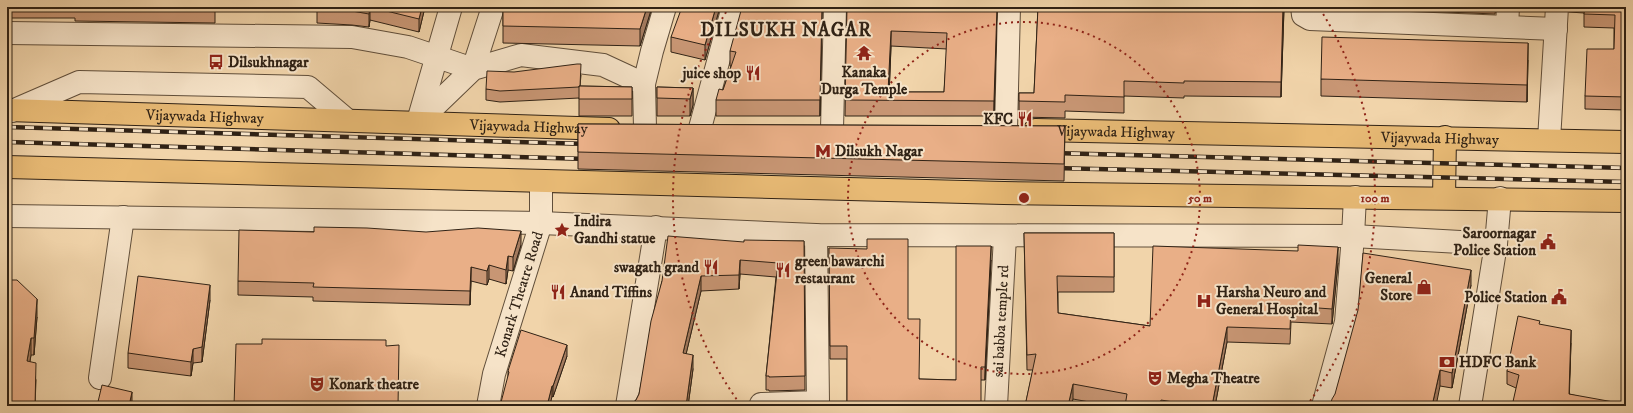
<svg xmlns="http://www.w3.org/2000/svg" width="1633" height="413" viewBox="0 0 1633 413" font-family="'IM FELL DW Pica',serif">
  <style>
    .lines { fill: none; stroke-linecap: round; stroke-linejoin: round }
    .minor-casing { stroke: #604e3a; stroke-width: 24 }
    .highway-casing { stroke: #302215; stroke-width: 24 }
    .minor { stroke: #f6e3c8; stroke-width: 22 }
    .highway { stroke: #e8ba75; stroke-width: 22 }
    .rail-casing { stroke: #302215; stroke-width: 4.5 }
    .rail { stroke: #f6e3c8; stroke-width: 3; stroke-dasharray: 9; stroke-linecap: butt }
    .wall { fill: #c89674; stroke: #302215; fill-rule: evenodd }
    .shaded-wall { fill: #a37a5e; stroke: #302215 }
    .building { fill: #e9af87; stroke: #302215; fill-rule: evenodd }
    .ring { fill: none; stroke: #8f2418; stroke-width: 2; stroke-dasharray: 2 4 }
    .labels { text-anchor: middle; stroke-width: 4; stroke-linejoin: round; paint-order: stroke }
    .poi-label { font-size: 15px; font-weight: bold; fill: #302215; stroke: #f6e3c8; text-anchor: start }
    .street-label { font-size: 15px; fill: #302215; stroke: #f6e3c8 }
    .district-label { font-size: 19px; font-weight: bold; letter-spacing: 1px; fill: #302215; stroke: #f6e3c8 }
    .centre { fill: #8f2418; stroke: #f6e3c8; stroke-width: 2 }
    .ring-label { font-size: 12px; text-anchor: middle; font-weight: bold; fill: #8f2418; stroke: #f6e3c8; stroke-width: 4; stroke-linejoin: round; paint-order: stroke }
  </style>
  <rect width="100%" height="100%" fill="#f1d4aa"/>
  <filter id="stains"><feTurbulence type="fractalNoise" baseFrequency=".005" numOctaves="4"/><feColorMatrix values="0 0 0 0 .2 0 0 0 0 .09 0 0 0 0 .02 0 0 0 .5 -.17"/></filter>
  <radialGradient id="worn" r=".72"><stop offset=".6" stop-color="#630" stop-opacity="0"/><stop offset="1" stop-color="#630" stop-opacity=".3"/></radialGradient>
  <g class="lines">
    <defs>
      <g id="minor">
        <path d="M1302,7L1303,15L1310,19L1556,29"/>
        <path d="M1507,27L1508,7"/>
        <path d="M7,33L352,37L408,47L473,69L493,7"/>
        <path d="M644,84L652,51L665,7"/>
        <path d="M12,111L79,82L308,87L347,120"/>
        <path d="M418,121L451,7"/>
        <path d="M418,122L473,69L521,55L603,65L644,84L645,128"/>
        <path d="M700,128L733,7"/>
        <path d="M832,129L835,7"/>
        <path d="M1006,129L1009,7"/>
        <path d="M1549,140L1557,7"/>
        <path d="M7,216L541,223L816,235L1353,236L1496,244"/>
        <path d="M100,378L123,217"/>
        <path id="s1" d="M488,406L494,374L541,223V181"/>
        <path d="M627,406L656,227"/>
        <path d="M761,406V404L818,402L816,235"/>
        <path id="s2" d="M996,406L1005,236"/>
        <path d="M1323,406L1346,322L1353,236L1355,197"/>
        <path d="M1470,406L1496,244L1500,198"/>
      </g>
      <g id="highway">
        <path id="s3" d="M7,110L609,129"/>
        <path id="s4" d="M1035,130L1626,142"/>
        <path d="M7,167L1004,193L1626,201"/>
        <path d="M1444,198L1445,137"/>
      </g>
    </defs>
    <use href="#minor" class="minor-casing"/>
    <use href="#highway" class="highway-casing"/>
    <use href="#minor" class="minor"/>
    <use href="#highway" class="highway"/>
    <defs>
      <path id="rail" d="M7,127L589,144
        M7,142L588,159
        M1053,153L1626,168
        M1054,168L1626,182"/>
    </defs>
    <use href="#rail" class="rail-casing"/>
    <use href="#rail" class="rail"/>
  </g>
  <path class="wall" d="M7,7H215V23L75,21V18H7Z
    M317,7H425L419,32L370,20L369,27L352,25L317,23Z
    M503,7H652L640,46L503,43Z
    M720,7L705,60L671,52V37Z
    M822,7L820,116H716V100L723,90L731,66H730V51Z
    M847,7H997L994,116H845ZM891,46L947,49L944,92H889Z
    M1038,7H1288V9H1284L1281,97L1184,96V98L1124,96V113L1065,111V118L1019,117V93H1034Z
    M1324,7H1496L1495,14Z
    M1569,7H1626V110L1585,109V96L1614,49V28L1584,27V13L1569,12Z
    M1528,60L1527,102L1321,96V79Z
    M581,75L580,86L632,87V116H579V98L500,102L486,100V89Z
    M657,87L693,88V105L690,116H657Z
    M578,124L1065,126L1064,181L578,169Z
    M1024,233H1114V292H1058V313L1150,326L1338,263L1332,324L1291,322L1290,344L1227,342L1215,406H1111L1073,399L1071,406H1025L1033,370H1027Z
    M804,241L805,390L769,391V390H766V376L776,277L740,274L739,289L701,291L686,354L693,369L688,406H630V405L636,400L639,394L662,281L744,242Z
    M521,245L513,271L508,270L506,284L489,279L487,285L471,281L470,305L313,301V297L238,295V281Z
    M829,248L908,319L919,379L956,380L991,260L985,380H981L847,405V359H830Z
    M1471,285L1452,388L1440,386L1335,394Z
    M210,300L202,362L193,363L191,376L128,368V353Z
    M37,317L34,355H31L30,361L36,380L35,406H7Z
    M1540,325L1571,343L1569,394L1619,406L1516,388L1507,384V371Z
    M567,356L553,397L508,377V371Z"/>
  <path class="shaded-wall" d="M370,7V20L369,27V14Z
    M422,7H425L419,32V19Z
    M647,7H652L640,46V29Z
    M716,7H720L705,60V45Z
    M822,7L820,116V100Z
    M997,7L994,116V101Z
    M1283,7H1284L1281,97V82Z
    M891,31V46L889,100L888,92Z
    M1528,43V60L1527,102V85Z
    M693,88V105L690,116V99Z
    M521,231V245L513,271V257Z
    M991,246V260L985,380V367Z
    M1338,247V263L1332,324V309Z
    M508,256V270L506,284V270Z
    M740,260V274L739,289V275Z
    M489,265V279L487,285V271Z
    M471,267V281L470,305V291Z
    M1471,270V285L1452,388V373Z
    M701,276V291L683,367V353Z
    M210,285V300L202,362V347Z
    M37,299V317L34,355V338Z
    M1227,327V342L1215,406H1212Z
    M1571,330V343L1569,406V394Z
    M31,338V355L27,378V361Z
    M567,345V356L553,397V386Z
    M193,349V363L191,376V362Z
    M693,355V369L688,406H686Z
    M1440,370V386L1436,406H1432Z
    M1073,384V399L1071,406H1068Z
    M552,386V396L550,406H547Z
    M132,392V402L131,406H129Z"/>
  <path class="building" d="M75,7H215V9L75,8Z
    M317,7H422L419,19L370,7L369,14L352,11L317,10Z
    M503,7H647L640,29L503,26Z
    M682,7H716L705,45L671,37Z
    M742,7H822L820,100H716L719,89L723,90L736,52L730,51Z
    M847,7H997L994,101L845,100ZM891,31L947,33L944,92H888Z
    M1038,7H1283L1281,82L1184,81V83L1124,81V97L1065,95V102L1019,101V93H1034Z
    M1585,7H1626V97L1585,96L1587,49H1614L1615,15L1584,14Z
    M1322,37L1528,43L1527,85L1321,79Z
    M577,64H581L580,86H579V87L500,91L486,89L487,71L514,72Z
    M579,86L632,87V99H579Z
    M657,87L693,88L690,99L657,98Z
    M578,124L1065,126L1064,164L578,152Z
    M314,227L367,228L426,232L478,228L521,231L513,257L508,256L506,270L489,265L487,271L471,267L470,291L313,287L314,283L238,281L239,230L314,232Z
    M1024,233H1114V277L1057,276L1058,313L1150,326L1153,246L1298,251V245L1338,247L1332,309L1291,306L1290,329L1227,327L1212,406H1197L1161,400L1160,406H1125L1127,394L1073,384L1068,406H1025L1036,354L1027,355Z
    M668,236L744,242V240L804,241L805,376L769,377V376H766L778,263L740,260L739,275L701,276L683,353L693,355L686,406H635L630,405L636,400L639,394L651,321L662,281Z
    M867,239H908V319H920L919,379L956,380V246H991L985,367H981V406H814L847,405V346H830L829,248L867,249Z
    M1363,253L1471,270L1452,373L1440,370L1432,406H1330L1332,399L1335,394L1358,310Z
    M138,276L210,285L202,347L193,349L191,362L128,353Z
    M7,280H17L37,299L34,338H31L27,361L36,363L35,406H7Z
    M1518,316L1540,321L1539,324L1571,330L1569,394L1619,403L1618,406H1512L1519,375L1507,371Z
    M521,330L567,345L553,386H552L547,406H500L509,372L508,371Z
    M262,339L386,340V346L399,345L398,406H234L236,344H262Z
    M102,385L132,392L129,406H97Z
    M806,402V406H770V403Z"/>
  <g class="ring">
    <circle cx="1024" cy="198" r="176"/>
    <path d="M740 404A351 351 0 0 1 728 9M1320 9A351 351 0 0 1 1308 404"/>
  </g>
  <defs>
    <symbol id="temple-bare" viewBox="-9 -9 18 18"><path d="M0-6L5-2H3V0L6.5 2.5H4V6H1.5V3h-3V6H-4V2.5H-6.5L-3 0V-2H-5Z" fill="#8f2418" stroke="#f6e3c8" stroke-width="2.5" paint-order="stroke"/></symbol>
    <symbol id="bus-bare" viewBox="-9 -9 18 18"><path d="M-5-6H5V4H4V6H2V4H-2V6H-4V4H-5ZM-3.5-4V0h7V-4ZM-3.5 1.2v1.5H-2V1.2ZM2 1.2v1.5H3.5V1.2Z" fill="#8f2418" stroke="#f6e3c8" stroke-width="2.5" paint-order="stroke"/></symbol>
    <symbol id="restaurant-bare" viewBox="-9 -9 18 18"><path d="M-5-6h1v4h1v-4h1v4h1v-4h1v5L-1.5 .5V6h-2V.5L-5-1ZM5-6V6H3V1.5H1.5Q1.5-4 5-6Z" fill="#8f2418" stroke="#f6e3c8" stroke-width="2.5" paint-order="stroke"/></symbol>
    <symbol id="metro-bare" viewBox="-9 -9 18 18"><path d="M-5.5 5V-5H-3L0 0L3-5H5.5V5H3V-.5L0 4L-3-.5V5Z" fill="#8f2418" stroke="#f6e3c8" stroke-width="2.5" paint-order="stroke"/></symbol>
    <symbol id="sight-bare" viewBox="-9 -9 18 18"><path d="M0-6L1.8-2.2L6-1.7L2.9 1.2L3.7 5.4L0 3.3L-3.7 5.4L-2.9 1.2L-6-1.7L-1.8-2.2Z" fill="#8f2418" stroke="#f6e3c8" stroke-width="2.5" paint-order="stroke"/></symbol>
    <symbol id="civic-bare" viewBox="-9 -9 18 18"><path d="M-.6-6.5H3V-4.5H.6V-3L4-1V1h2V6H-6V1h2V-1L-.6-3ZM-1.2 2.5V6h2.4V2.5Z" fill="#8f2418" stroke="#f6e3c8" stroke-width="2.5" paint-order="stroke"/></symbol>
    <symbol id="shop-bare" viewBox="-9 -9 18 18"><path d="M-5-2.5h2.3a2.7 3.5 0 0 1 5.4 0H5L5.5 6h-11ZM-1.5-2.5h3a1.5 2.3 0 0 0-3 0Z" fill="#8f2418" stroke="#f6e3c8" stroke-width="2.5" paint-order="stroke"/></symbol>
    <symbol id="hospital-bare" viewBox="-9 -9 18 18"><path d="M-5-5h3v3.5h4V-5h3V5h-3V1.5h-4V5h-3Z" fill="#8f2418" stroke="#f6e3c8" stroke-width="2.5" paint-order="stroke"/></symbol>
    <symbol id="bank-bare" viewBox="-9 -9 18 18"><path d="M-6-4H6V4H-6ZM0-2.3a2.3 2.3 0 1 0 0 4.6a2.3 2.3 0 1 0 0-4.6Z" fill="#8f2418" stroke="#f6e3c8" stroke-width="2.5" paint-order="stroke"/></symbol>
    <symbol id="theatre-bare" viewBox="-9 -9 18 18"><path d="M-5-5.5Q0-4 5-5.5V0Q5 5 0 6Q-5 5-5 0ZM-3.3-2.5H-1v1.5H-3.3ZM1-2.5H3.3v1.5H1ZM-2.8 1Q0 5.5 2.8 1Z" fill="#8f2418" stroke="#f6e3c8" stroke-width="2.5" paint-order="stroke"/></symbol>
  </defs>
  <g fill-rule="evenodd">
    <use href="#temple-bare" x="853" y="42" width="22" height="22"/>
    <use href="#bus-bare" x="205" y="51" width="22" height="22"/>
    <use href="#restaurant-bare" x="742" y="62" width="22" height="22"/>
    <use href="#restaurant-bare" x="1014" y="108" width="22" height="22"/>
    <use href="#metro-bare" x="812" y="140" width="22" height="22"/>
    <use href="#sight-bare" x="551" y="219" width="22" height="22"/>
    <use href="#civic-bare" x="1537" y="231" width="22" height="22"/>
    <use href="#restaurant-bare" x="700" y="256" width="22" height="22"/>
    <use href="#restaurant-bare" x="772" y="259" width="22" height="22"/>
    <use href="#shop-bare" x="1413" y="276" width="22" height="22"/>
    <use href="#restaurant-bare" x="547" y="281" width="22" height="22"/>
    <use href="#civic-bare" x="1548" y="286" width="22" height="22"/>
    <use href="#hospital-bare" x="1193" y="290" width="22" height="22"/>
    <use href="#bank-bare" x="1436" y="351" width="22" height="22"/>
    <use href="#theatre-bare" x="1144" y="367" width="22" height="22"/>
    <use href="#theatre-bare" x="306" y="373" width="22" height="22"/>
  </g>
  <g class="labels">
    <g class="poi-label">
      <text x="228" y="67">Dilsukhnagar</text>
      <text x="864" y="77" text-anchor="middle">Kanaka<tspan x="864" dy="17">Durga Temple</tspan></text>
      <text x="741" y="78" text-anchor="end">juice shop</text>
      <text x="1013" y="124" text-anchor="end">KFC</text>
      <text x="835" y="156">Dilsukh Nagar</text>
      <text x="574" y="226">Indira<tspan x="574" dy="17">Gandhi statue</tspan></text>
      <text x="1536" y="238" text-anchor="end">Saroornagar<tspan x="1536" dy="17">Police Station</tspan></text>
      <text x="795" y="266">green bawarchi<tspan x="795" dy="17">restaurant</tspan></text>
      <text x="699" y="272" text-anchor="end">swagath grand</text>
      <text x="1412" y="283" text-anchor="end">General<tspan x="1412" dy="17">Store</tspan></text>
      <text x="570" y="297">Anand Tiffins</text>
      <text x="1216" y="297">Harsha Neuro and<tspan x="1216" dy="17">General Hospital</tspan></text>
      <text x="1547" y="302" text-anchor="end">Police Station</text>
      <text x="1459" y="367">HDFC Bank</text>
      <text x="1167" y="383">Megha Theatre</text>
      <text x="329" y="389">Konark theatre</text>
    </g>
    <g class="street-label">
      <text dy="5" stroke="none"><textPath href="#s3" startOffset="198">Vijaywada Highway</textPath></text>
      <text dy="5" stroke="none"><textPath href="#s3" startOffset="522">Vijaywada Highway</textPath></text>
      <text dy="5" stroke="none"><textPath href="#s4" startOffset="81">Vijaywada Highway</textPath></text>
      <text dy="5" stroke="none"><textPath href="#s4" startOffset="405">Vijaywada Highway</textPath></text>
      <text dy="5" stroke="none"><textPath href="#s1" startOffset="116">Konark Theatre Road</textPath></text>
      <text dy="5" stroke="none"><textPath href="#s2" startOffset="85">sai babba temple rd</textPath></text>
    </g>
    <g class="district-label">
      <text x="786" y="36">DILSUKH NAGAR</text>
    </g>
  </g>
  <circle cx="1024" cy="198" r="6" class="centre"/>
  <g class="ring-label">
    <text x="1200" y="202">50 m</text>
    <text x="1375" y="202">100 m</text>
  </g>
  <rect width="1633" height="413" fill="none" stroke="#f1d4aa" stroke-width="24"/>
  <rect x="8" y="8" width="1617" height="397" fill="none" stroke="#302215" stroke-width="2"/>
  <rect x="12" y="12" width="1609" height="389" fill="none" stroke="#302215"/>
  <rect width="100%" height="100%" filter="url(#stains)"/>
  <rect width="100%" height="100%" fill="url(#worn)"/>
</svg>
